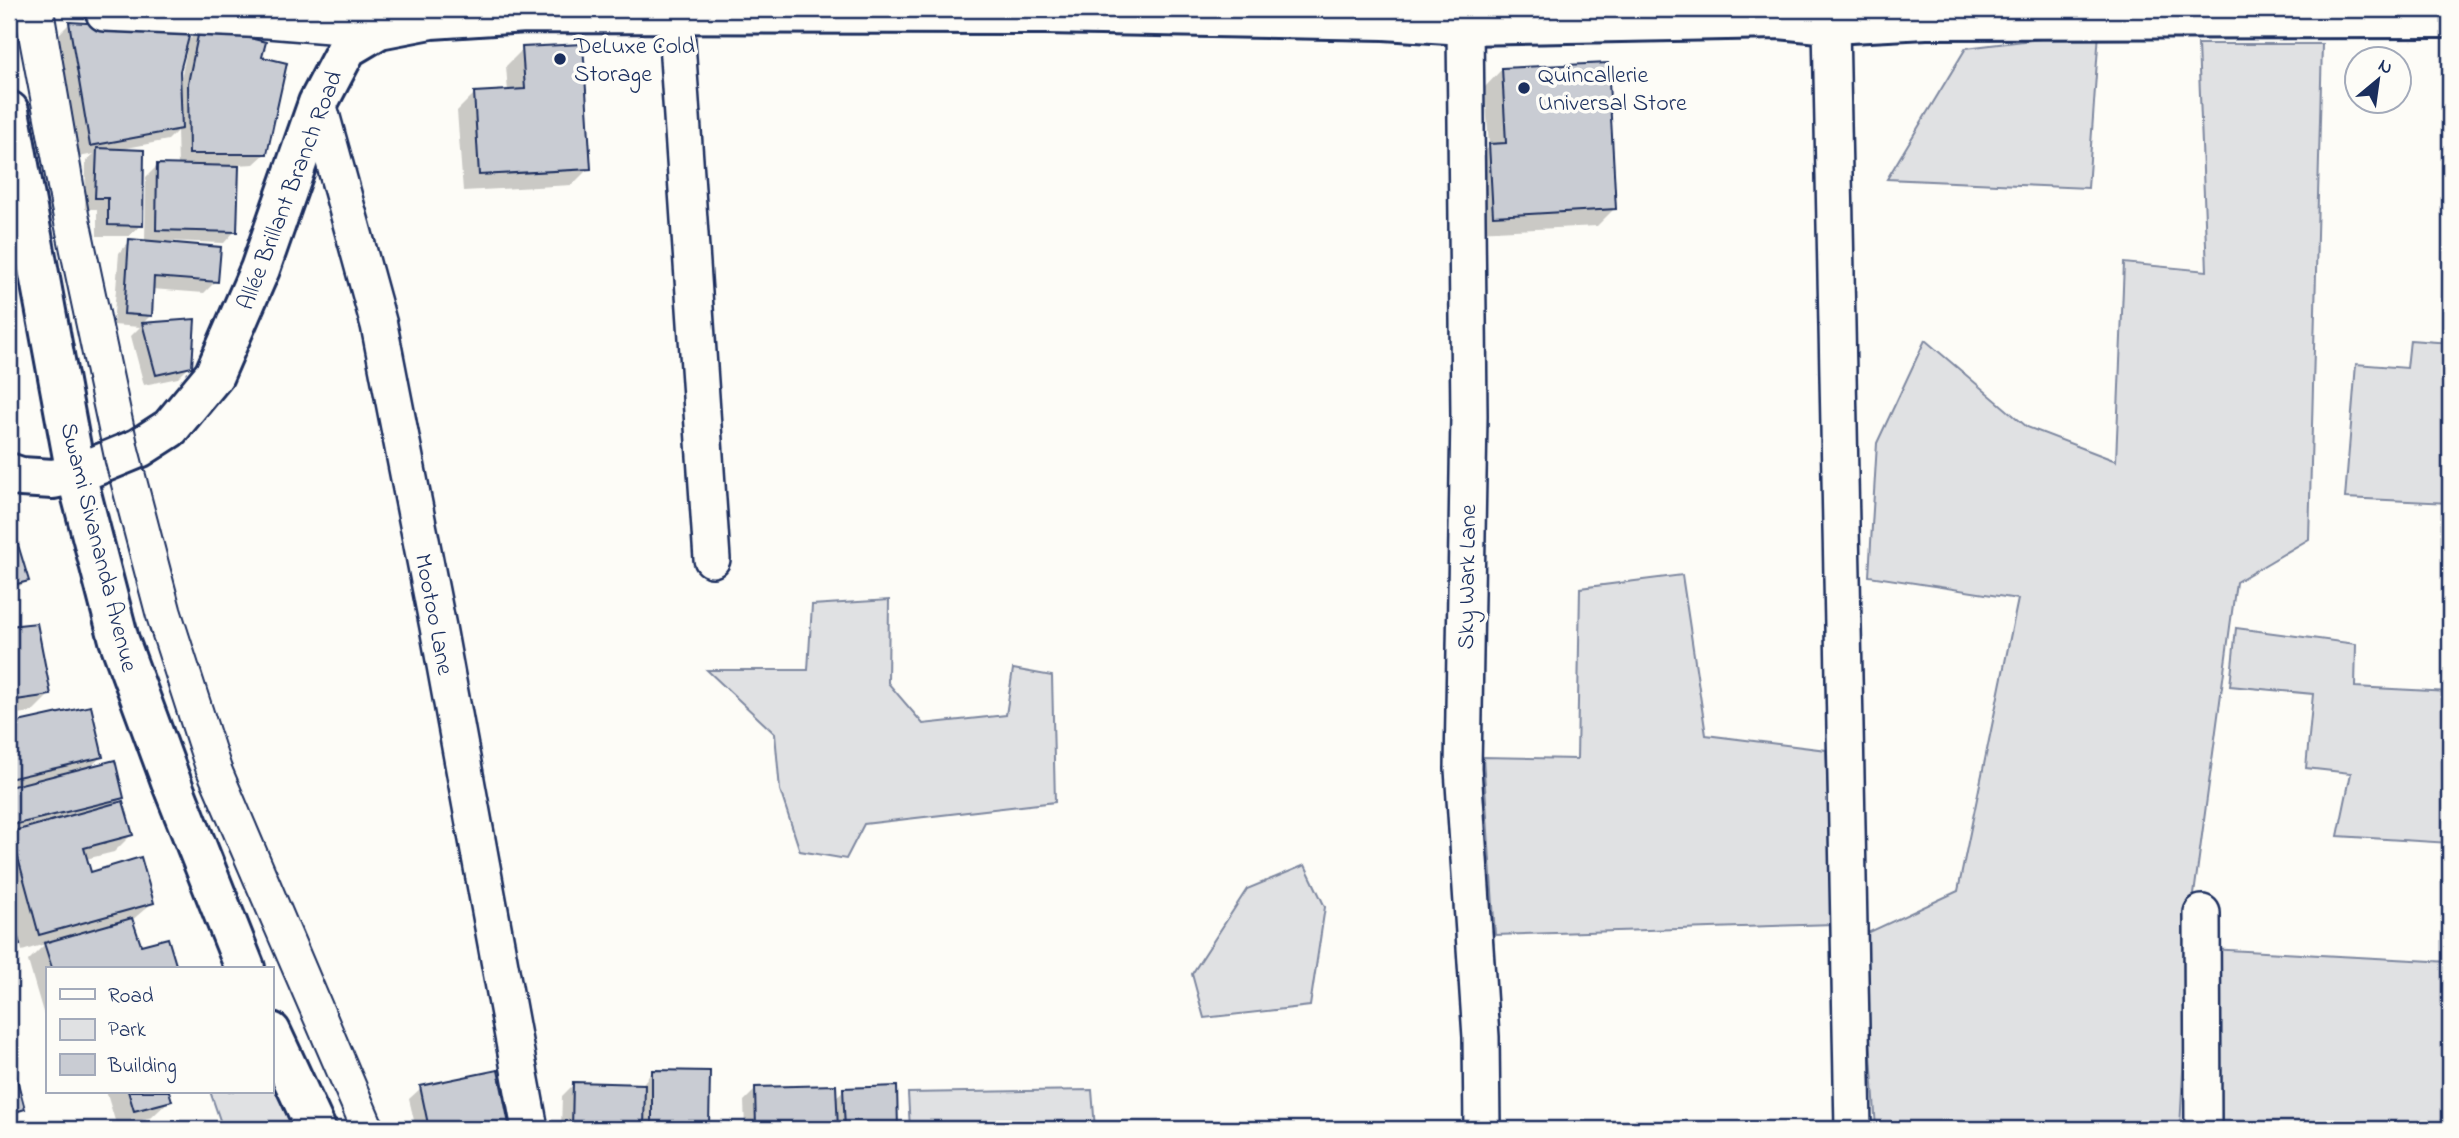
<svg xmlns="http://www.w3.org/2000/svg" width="2459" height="1138" viewBox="0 0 2459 1138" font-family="'Indie Flower',sans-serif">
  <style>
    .green { fill: #e0e1e3; stroke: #7e88a0; stroke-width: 2 }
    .shadow { fill: #0003 }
    .building { fill: #c9ccd3; stroke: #1b2f5e; stroke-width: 2 }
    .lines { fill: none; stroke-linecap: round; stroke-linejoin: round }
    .minor-casing { stroke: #1b2f5e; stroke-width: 40 }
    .tertiary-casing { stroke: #1b2f5e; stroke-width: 44 }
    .minor { stroke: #fdfcf7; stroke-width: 35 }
    .tertiary { stroke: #fdfcf7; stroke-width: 38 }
    .tram { stroke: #1b2f5e; stroke-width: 2 }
    .poi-dot { fill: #1b2f5e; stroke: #fdfcf7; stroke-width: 2.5 }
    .labels { text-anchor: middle; stroke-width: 7; stroke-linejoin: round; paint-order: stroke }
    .poi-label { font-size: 24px; fill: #1b2f5e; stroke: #fdfcf7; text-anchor: start }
    .street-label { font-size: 24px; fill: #1b2f5e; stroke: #fdfcf7 }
  </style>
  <rect width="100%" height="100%" fill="#fdfcf7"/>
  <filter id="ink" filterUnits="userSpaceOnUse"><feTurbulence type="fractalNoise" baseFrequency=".0143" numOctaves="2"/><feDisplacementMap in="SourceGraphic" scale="14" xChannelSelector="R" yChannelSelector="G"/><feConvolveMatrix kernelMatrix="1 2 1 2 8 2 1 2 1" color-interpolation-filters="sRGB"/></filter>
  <g filter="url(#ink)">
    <path class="green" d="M2099,32L2088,188L1887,179L1966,48Z
      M2198,44H2322L2309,539L2236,582L2191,917L2180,1129H1876L1863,935L1958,891L2018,599L1869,576L1877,443L1925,340L2027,427L2116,461L2124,263L2207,271Z
      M2410,340L2450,343V503L2345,498L2356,364L2407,368Z
      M1682,575L1706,735L1826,750L1834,924L1495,935L1483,757L1577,759L1580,588Z
      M889,600L888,683L923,724L1006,715L1013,669L1052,676L1055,802L864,824L846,859L800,851L780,790L775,734L707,670H808L812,605Z
      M2236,628L2356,644L2355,687L2450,692V843L2338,836L2351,773L2306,768L2313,694L2230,686Z
      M1305,865L1325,907L1310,1006L1204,1018L1192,974L1247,889Z
      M2210,949L2450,962V1129H2202Z
      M271,1079L296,1129H223L210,1091H271Z
      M1092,1090L1095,1129H910L908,1093Z"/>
    <path class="shadow" d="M70,23L178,71L180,84L188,44H185L201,28L260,58L266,153L254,164L237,165L235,231L224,243L167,241V244L216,281L204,293L152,289L150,316L141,325L193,321L190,366L178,378L144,385L131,336L140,327L113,325L119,253L130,241L145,242L146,177L158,165L178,166L177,131L168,140L122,149L141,225L129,236H97V209H85L86,161L94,154L79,157L58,35Z
      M523,49L589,168L572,185L463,191L457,111L474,94L508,92L506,66Z
      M1502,69L1614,209L1597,226L1476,232L1473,163L1489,147L1485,87Z
      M15,540L27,580L22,585L9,589V542Z
      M35,625L49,695L32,712L9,715V627Z
      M89,708L101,757L89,768L122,797L113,806L131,835L114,852L86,859L90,874L152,903L131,921L140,948L167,940L175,968H47V1026L28,961L45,944L22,951L20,943L9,954V836L12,833L9,834V726Z
      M13,1071L23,1109L9,1121V1072Z
      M497,1072L508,1129H416L409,1099L421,1088Z
      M652,1072L708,1073V1129H561L562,1096L574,1084L641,1086Z
      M895,1088L897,1129H745L744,1101L756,1089L835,1098L844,1090Z
      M106,1091H167L170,1100L152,1117L117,1127Z"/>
    <path class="building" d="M69,22L191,29L180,71L182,129L90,146Z
      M200,26L266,42L262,57L287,63L267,154H189L188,83Z
      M583,44L591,169L479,175L474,92L525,89L522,47Z
      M1608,63L1616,209L1493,216L1489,144L1506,143L1502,68Z
      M97,148L144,150L143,226L108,225V198H95Z
      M157,164L239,166L237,232L156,230Z
      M129,239L221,247L218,282L154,277L152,316L124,314Z
      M195,319L192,367L156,375L142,323Z
      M16,538L29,581L9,586V540Z
      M37,623L51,695L9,701V626Z
      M91,706L103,757L9,779V724Z
      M115,760L124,798L9,826V787Z
      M123,801L133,835L84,848L91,872L141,857L154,903L39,935L11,832Z
      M9,903L20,945L9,948Z
      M132,918L141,945L168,938L177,968H52L44,943Z
      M9,1014L14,1035L9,1036Z
      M14,1068L25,1109L9,1114V1070Z
      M498,1070L510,1129H429L420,1086Z
      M652,1070L710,1071L709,1129H652Z
      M573,1082L645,1084L644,1129H572Z
      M836,1085L838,1129H756L755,1087Z
      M897,1086L898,1129H845L843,1088Z
      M128,1091H169L172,1101L134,1111Z"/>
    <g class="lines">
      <defs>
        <path id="minor" d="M104,13L268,20L379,29
          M675,13L712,559
          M1831,24L1853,1129
          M1465,25L1469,416L1463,769L1481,1037L1482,1129
          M318,103L379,325L438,627L530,1129
          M2202,913L2203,1129"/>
        <path id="tertiary" d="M9,111L76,474L119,640L172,784L245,968
          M9,473L21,477L53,479L76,474L139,448L170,428L214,375L260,269L318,103L347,48L379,29L431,19L526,13L1045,14L1384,20L1465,25L1779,19L1831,24L1926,19L2450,18
          M271,1032L316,1129"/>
      </defs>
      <use href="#minor" class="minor-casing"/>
      <use href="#tertiary" class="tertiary-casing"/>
      <use href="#minor" class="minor"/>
      <use href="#tertiary" class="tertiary"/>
      <path class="tram" d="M13,9L53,219L105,463L146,618L196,773L350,1129
        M54,9L89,213L139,448L181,608L231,764L386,1129"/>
    </g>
  </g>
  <g class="poi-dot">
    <circle cx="560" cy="59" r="7"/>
    <circle cx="1524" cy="88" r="7"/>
  </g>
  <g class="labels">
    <g class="poi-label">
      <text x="574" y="53">DeLuxe Cold<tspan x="574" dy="28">Storage</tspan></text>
      <text x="1538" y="82">Quincallerie<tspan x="1538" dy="28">Universal Store</tspan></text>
    </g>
    <g class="street-label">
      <text transform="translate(289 190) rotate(-69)" y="8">Allée Brillant Branch Road</text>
      <text transform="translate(100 547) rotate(76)" y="8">Swami Sivananda Avenue</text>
      <text transform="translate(1466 577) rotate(-89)" y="8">Sky Wark Lane</text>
      <text transform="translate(435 614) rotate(79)" y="8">Mootoo Lane</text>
    </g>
  </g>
  <rect width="2459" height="1138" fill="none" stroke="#fdfcf7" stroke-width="35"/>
  <rect x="18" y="18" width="2424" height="1103" fill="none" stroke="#1b2f5e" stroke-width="2.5" filter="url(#ink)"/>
  <rect x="46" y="967" width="228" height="126" fill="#fdfcf7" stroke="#a3aaba" stroke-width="2"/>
  <rect x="60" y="989" width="35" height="10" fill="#fdfcf7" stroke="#a3aaba" stroke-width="2"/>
  <text x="108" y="1002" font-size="21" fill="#1b2f5e">Road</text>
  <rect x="60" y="1019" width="35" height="21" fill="#e0e1e3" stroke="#a3aaba" stroke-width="2"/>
  <text x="108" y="1036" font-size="21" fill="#1b2f5e">Park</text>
  <rect x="60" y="1054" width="35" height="21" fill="#c9ccd3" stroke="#a3aaba" stroke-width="2"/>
  <text x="108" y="1072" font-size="21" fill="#1b2f5e">Building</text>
  <g transform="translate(2378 80) rotate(29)"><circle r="33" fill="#fdfcf7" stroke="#a3aaba" stroke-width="2"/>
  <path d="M0-5L12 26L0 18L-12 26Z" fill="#1b2f5e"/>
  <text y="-10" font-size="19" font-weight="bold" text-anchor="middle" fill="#1b2f5e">N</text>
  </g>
</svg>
